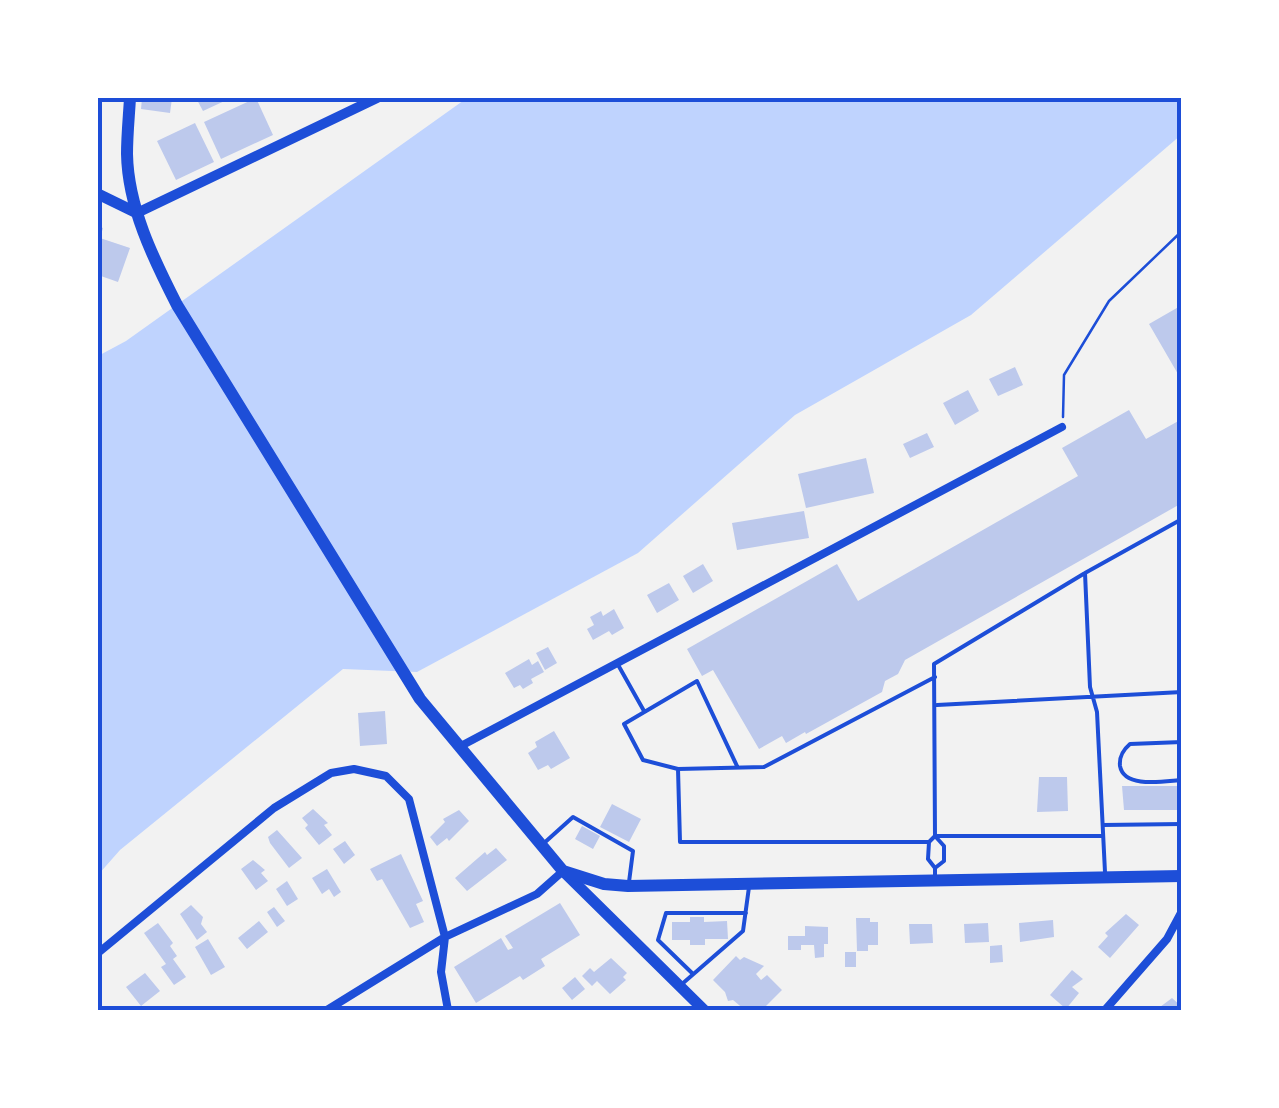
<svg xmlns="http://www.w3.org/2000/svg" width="1279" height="1108" viewBox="0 0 1279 1108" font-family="Manrope,sans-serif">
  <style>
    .water { fill: #bfd3fe }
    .building { fill: #bdc9ec }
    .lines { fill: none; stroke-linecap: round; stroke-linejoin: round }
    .path { stroke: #1d4ed8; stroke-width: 2.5 }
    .service { stroke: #1d4ed8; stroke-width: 4 }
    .minor { stroke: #1d4ed8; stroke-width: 8 }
    .tertiary { stroke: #1d4ed8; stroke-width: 10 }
    .secondary { stroke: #1d4ed8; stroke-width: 11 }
    .primary { stroke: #1d4ed8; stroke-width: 12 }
    .neatline { fill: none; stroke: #1d4ed8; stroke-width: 4 }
  </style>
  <rect width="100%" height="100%" fill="#f2f2f2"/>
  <path class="water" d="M467,98H1181V135L971,315L795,415L638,553L417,672L343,669L120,850L98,875V356L126,341Z"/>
  <path class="building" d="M142,98H172L170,113L141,109Z
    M196,98H231L203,111Z
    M256,98L273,135L221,159L204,122Z
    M195,123L214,162L176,180L157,141Z
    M98,226L103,228L100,238L130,248L118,282L98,275L102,266L98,265Z
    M1182,305V381L1149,324Z
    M1015,367L1023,385L998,396L989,379Z
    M968,390L979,411L955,425L943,403Z
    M1129,410L1146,439L1182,419V503L905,660L898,674L885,681L882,692L806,734L805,732L786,743L782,736L759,749L713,670L702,676L687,649L837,564L858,601L1078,476L1062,448Z
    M927,433L934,447L910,458L903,444Z
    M866,458L874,493L806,508L798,474Z
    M804,511L809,538L737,550L732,523Z
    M703,564L713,581L693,593L683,576Z
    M669,583L679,600L657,613L647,595Z
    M614,609L624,628L612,635L609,631L593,640L587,629L594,625L590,617L601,611L603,616Z
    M548,647L557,663L545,670L536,653Z
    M529,659L532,665L538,661L544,672L531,679L533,683L523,689L520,685L514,688L505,673Z
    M385,711L387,744L360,746L358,713Z
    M554,731L570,758L551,769L548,765L538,770L528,753L537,747L535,742Z
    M1039,777H1067L1068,811L1037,812Z
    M1122,786H1177L1178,810H1124Z
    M612,804L641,819L629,842L600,827Z
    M313,809L328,823L324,825L332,835L319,845L305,828L308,825L302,818Z
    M459,810L469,821L449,841L447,838L437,846L430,837L445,822L443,819Z
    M582,826L600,836L593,849L575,839Z
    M277,830L302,858L289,868L270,843L268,837Z
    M345,841L355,855L344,864L333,849Z
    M496,848L507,860L467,891L455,878L485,852L487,855Z
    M401,854L423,901L416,904L424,922L410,928L382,879L377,881L370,869Z
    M253,860L265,870L261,873L268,881L256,890L241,869Z
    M327,869L341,892L334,897L329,889L322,894L312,878Z
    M287,881L298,899L287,906L276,889Z
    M560,903L580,935L541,959L545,966L523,980L520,976L476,1003L454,967L501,938L508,950L513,948L505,936Z
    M191,905L203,917L201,924L207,932L197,940L180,914Z
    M274,907L285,921L277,927L267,912Z
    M1126,914L1139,925L1110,958L1098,947L1108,936L1105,933Z
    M690,917H704V922L727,921L728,939H705V945H690V940H672V922H690Z
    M856,918H870V922H878V945H868V951H857Z
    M1053,920L1054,937L1020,942L1019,923Z
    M259,921L268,932L247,949L238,938Z
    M158,923L173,943L170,946L177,956L173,959L186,977L174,985L161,967L166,964L144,933Z
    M988,923L989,942L965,943L964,924Z
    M909,924H932L933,943L910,944Z
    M805,926L828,927V944H824V957L815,958L814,945H801V950H788V936H805Z
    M208,939L225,967L211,975L195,947Z
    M1002,945L1003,962L990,963V946Z
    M845,952H856V967H845Z
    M736,956L740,960L744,957L764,966L756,974L761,980L767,975L782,990L762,1010H745L733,1000L728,1001L725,992L713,980Z
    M611,958L627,973L623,977L626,980L610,994L597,981L592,986L582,976L590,968L594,972Z
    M1072,970L1083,979L1072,987L1079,993L1066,1009L1050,995Z
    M145,973L160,991L141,1006L126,987Z
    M575,977L585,989L572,1000L562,988Z
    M1172,998L1182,1007L1179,1010H1156Z"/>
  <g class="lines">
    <path class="path" d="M1063,417L1064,375L1109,301L1182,231"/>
    <path class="service" d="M1085,573L1090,687L1097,712L1105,872
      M617,663L644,711
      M937,705L1182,692
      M1182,742L1130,744C1123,750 1119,756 1120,766C1124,789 1165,781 1182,780
      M678,769L643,760L624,724L697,681L737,766
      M1103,825L1182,824
      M935,836H1103
      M935,836L944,846V861L935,868
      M929,842H680L678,769L764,767L935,677
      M543,844L573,817L633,851L629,882
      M935,876V868L928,859L929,842L935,836L934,664L1085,573L1182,519
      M693,974L658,940L666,913H746
      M682,984L743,931L749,887"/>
    <path class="minor" d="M459,747L1062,427
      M98,953L274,808L331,773L354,769L386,776L409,799L445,937L441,972L448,1010
      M327,1010L445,937L537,894L563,871
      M1105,1010L1167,939L1182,911"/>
    <path class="tertiary" d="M137,213L377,98"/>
    <path class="secondary" d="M98,194L137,213
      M563,871L704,1010"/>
    <path class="primary" d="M130,98C129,116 127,135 127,154C128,207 153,258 177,305L420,699L563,871L604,884L628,886L1182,876"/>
  </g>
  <rect width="1279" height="1108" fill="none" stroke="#ffffff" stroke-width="200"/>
  <rect x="100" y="100" width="1079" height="908" class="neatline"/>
</svg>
